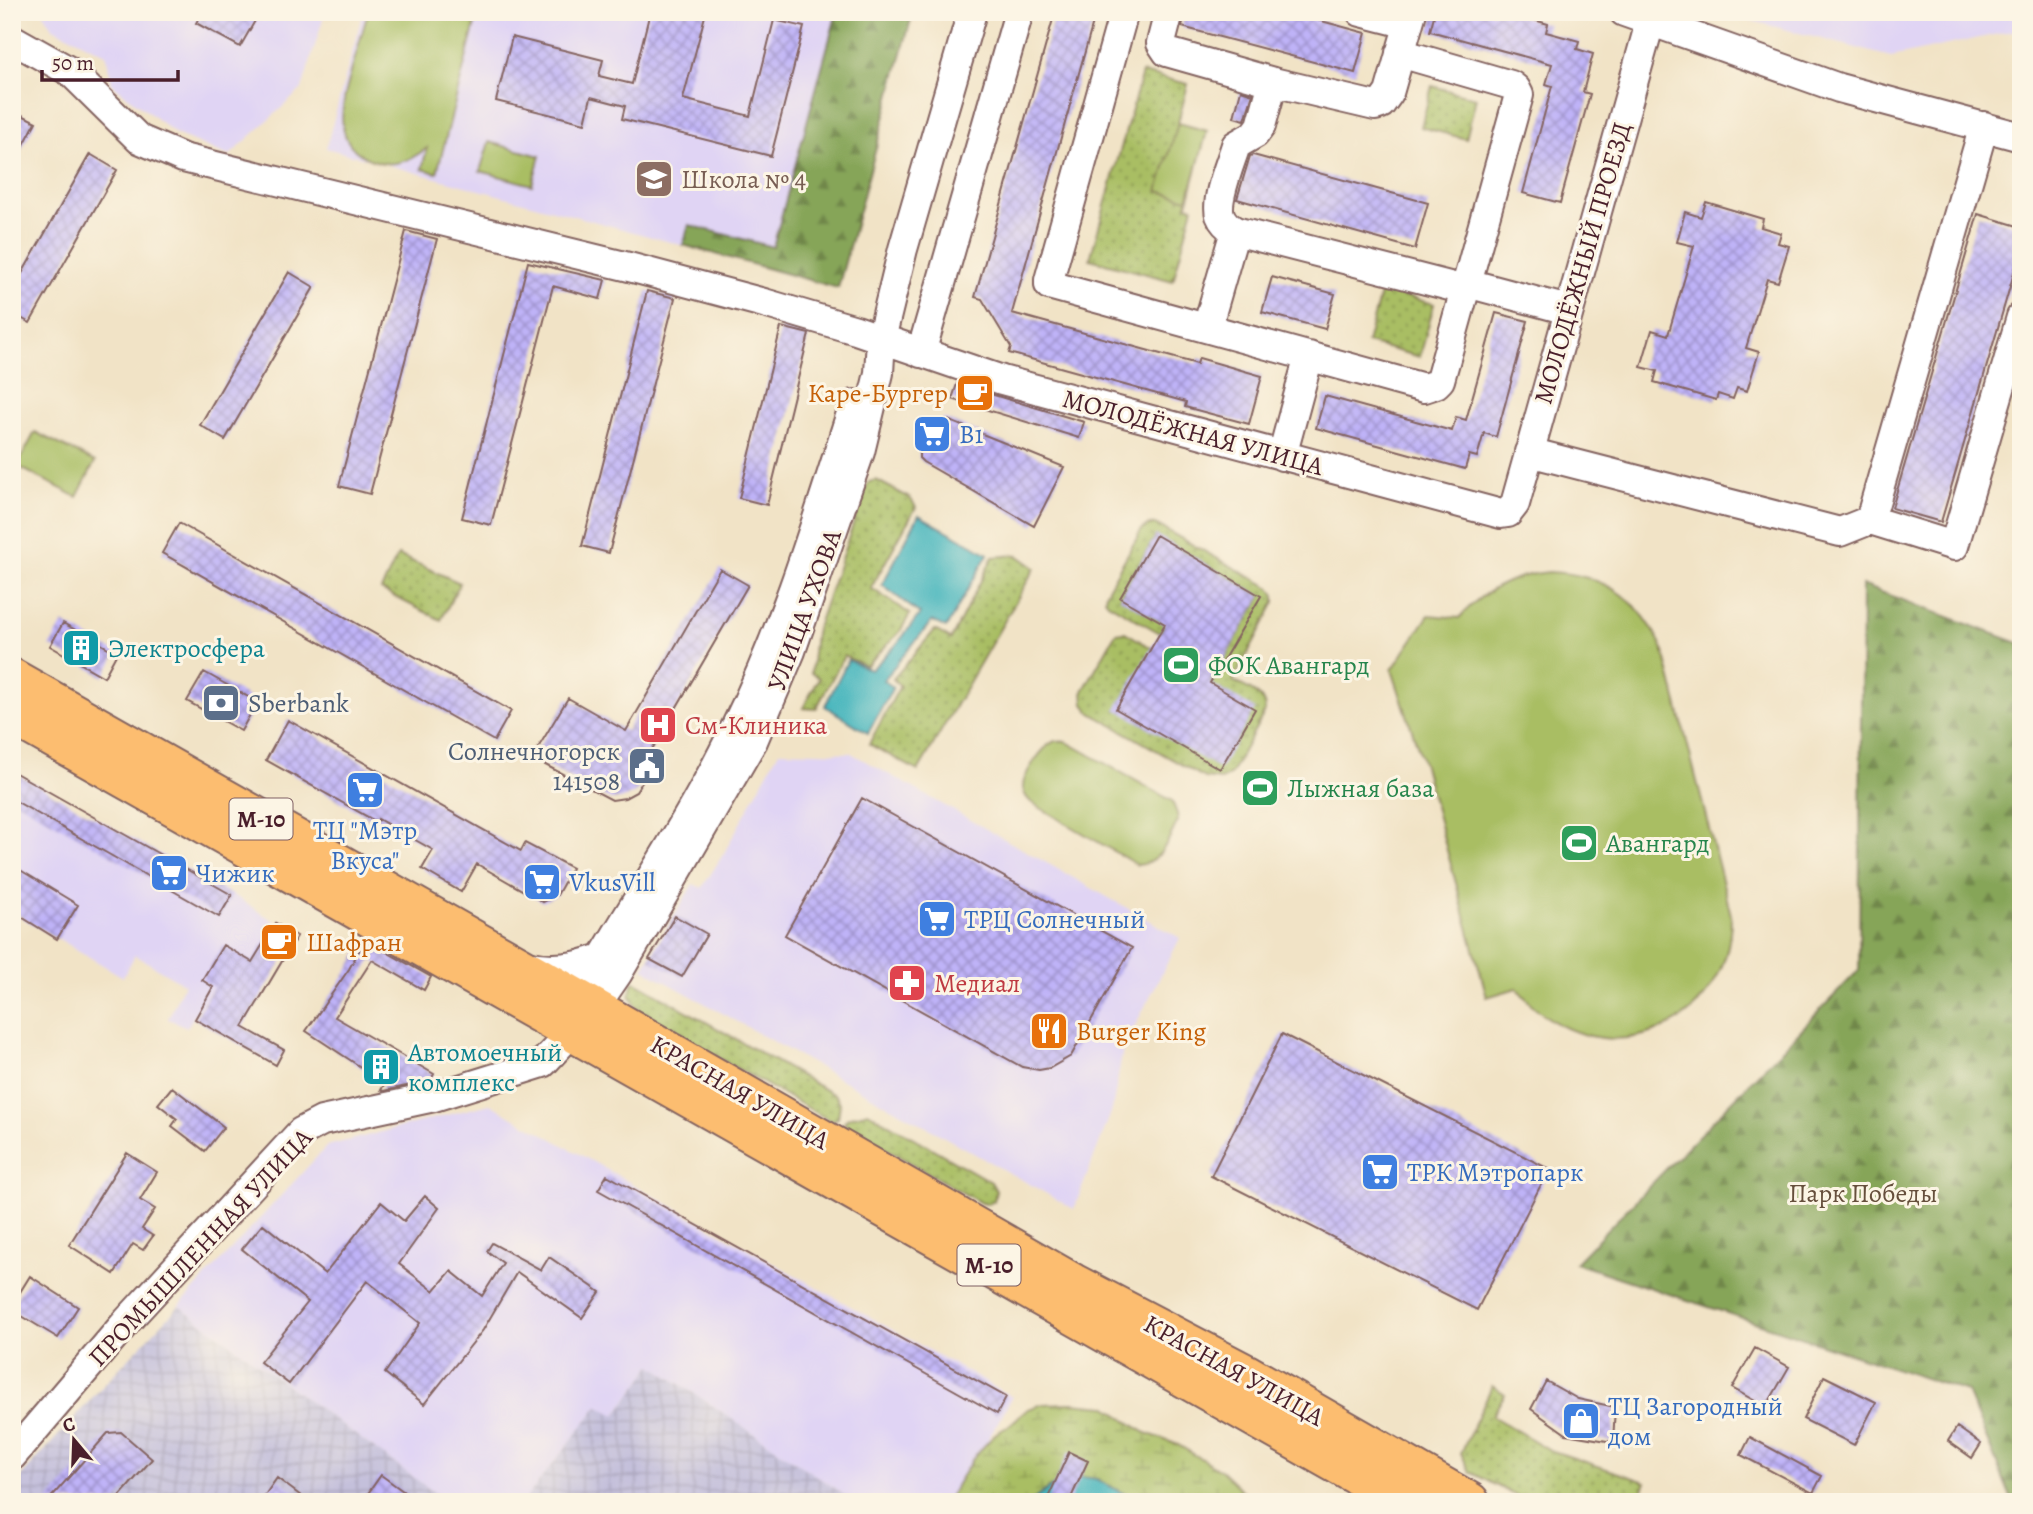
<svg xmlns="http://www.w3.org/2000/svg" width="2033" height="1514" viewBox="0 0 2033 1514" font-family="Alegreya,serif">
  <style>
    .built { fill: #e0d4f4 }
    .industrial { fill: url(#industrial-grid) }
    .grass { fill: url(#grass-dots); stroke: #7a6e47; stroke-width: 2 }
    .forest { fill: url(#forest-firs); stroke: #686242; stroke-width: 2 }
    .wetland { fill: url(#wetland-marsh); stroke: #7a6e47; stroke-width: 2 }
    .garden { fill: #a9be63; stroke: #7a6e47; stroke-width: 2 }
    .water { fill: #47b6bd; stroke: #486a74; stroke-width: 2 }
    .building { fill: url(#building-cross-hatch) }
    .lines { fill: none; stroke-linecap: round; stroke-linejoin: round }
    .minor-casing { stroke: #846461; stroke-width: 32 }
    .highway-casing { stroke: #846461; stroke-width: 42 }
    .minor { stroke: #fff; stroke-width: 28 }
    .highway { stroke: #fcbd6f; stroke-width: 38 }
    .labels { text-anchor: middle; stroke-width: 6; stroke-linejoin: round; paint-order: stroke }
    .shield { fill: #fcf5e5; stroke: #7f5f63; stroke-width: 2 }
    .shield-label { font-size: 24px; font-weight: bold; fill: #4a1f2b }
    .education-label { font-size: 26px; fill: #785e54; stroke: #fcf5e5; text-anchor: start }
    .street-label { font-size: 26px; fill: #4a1f2b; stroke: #fcf5e5 }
    .food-label { font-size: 26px; fill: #c56008; stroke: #fcf5e5; text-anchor: start }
    .shop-label { font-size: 26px; fill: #366cbe; stroke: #fcf5e5; text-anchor: start }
    .culture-label { font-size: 26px; fill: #0d838f; stroke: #fcf5e5; text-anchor: start }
    .leisure-label { font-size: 26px; fill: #27864d; stroke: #fcf5e5; text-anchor: start }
    .service-label { font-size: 26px; fill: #4e5e75; stroke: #fcf5e5; text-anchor: start }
    .health-label { font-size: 26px; fill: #be3a42; stroke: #fcf5e5; text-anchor: start }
    .park-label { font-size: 26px; fill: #664f3c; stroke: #fcf5e5 }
  </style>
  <defs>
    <pattern id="industrial-grid" width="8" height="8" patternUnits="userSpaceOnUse" patternTransform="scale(1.75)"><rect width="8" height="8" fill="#c4c0db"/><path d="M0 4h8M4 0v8" fill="none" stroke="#aaa5bc"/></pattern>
    <pattern id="grass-dots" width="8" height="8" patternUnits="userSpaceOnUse" patternTransform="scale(1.75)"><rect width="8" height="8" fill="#a9be63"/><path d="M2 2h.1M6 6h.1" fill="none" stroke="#8c9a52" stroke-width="1.8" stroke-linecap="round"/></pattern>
    <pattern id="forest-firs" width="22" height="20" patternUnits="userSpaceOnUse" patternTransform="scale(1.75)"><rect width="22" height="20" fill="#86a559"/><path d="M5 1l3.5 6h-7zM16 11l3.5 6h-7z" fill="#70864a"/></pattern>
    <pattern id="wetland-marsh" width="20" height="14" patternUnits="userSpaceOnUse" patternTransform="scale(1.75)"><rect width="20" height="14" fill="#a9be63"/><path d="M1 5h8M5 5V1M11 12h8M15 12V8" fill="none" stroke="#8c9a52"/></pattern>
    <pattern id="building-cross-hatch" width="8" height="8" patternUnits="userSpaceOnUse" patternTransform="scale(1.75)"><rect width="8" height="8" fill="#bfb3f8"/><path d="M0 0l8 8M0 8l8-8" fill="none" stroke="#9d91c9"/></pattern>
  </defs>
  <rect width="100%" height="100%" fill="#fcf5e5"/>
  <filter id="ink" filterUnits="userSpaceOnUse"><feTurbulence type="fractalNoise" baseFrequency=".0143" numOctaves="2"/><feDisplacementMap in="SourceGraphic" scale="14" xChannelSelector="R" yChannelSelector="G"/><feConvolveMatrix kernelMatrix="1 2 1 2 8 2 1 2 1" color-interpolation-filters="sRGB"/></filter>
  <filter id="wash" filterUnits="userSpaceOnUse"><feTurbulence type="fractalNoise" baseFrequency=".00686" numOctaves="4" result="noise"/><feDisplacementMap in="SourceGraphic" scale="28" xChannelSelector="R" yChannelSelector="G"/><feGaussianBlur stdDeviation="1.57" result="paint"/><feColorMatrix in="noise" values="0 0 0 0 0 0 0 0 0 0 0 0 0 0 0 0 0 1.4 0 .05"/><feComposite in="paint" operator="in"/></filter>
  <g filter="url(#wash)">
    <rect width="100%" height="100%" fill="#f1e3c6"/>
    <path class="built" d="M43,12H325L302,89L229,156L176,134L112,84L106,54L53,28Z
      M363,12H913L838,288L326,148Z
      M1751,12H2021V29L1891,57L1749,20Z
      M779,751L851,753L1180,938L1123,1049L1112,1110L1074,1209L643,969L693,884L702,888L724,853Z
      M12,771L238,898L297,936L253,1010L213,987L187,1027L168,1019L184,984L135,955L123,977L12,911Z
      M490,1104L1012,1397L953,1502H855L652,1365L615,1416L598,1406L523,1502H447L179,1306L327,1146Z"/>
    <path class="industrial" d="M179,1306L447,1502H12V1488L19,1479L110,1378Z
      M652,1365L855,1502H523L598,1406L616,1415Z"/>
    <path class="grass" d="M1142,73L1188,84L1178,123L1207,131L1187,205L1193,207L1173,281L1090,259Z
      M1432,86L1476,98L1466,139L1421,127Z
      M1381,290L1434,304L1420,357L1367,343Z
      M876,480L910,498L916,507L871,588L910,614L899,633L866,666L844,656L816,709L803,708L819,678L811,673L815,633L867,485L869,482Z
      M1155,524L1269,587L1275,595V602L1233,681C1246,688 1266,694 1265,711L1231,774L1221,780L1205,778L1091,713L1084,704L1083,691L1116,633L1125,632L1210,683L1261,596L1156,536L1120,597L1165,624L1160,633L1108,603L1105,599L1106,592L1141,531L1147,526Z
      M398,555L460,583L441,620L381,590Z
      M1017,555L1035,568L918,771L869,744L900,686L893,679L935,630L951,639L993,557Z
      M636,982L836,1096L840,1103L838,1118L831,1121L640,1014L630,995L632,983Z
      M868,1112L991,1182L996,1191L994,1201L988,1204L981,1203L846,1126L844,1122L848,1118Z
      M1492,1386L1505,1394L1492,1416L1550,1450L1646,1482L1638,1502H1528L1470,1472L1461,1453Z"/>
    <path class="forest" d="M837,12H913L838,288L683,245L689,225L773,247Z
      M1862,585L2021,644V1502H2013L1967,1392L1575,1263L1859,970Z"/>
    <path class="wetland" d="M1072,1403L1106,1406L1144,1432L1178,1445L1222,1471L1254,1502H1140L1096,1479L1050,1487L1031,1502H946L973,1458L995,1434L1007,1427L1028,1409L1043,1404Z"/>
    <path class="garden" d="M368,12H478L437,173L422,169L427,148C410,161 393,168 372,160C327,143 344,98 353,65C358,47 363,30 368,12Z
      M1178,123L1207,131L1188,199L1158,191Z
      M489,142L540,156L532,185L480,171Z
      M35,432L95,462L77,497L17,466Z
      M1549,572C1606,574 1642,600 1664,652L1731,915C1732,1036 1591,1083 1517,988L1487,997L1424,766L1392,670L1429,615L1459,618C1483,590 1512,575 1549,572Z
      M1055,741H1065L1172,801L1177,814L1178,821C1168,839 1161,865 1137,865L1032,803C1027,799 1024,795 1023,788C1022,775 1043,746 1055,741Z"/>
    <path class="water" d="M919,515L988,554L946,628L932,621L883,680L893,687L868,733L825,706L848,660L871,670L897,644L920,614L882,585Z
      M1082,1477L1096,1479L1140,1502H1031C1049,1487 1059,1480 1082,1477Z"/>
    <g id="blocks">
      <path class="building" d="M202,12H260L240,47L196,23Z
        M650,12H706L683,99L750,116L774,20L804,27L771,156L622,119L625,106L591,97L585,123L496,101L512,37L603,60L599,76L632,84Z
        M1055,12H1096L1012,313L1197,364L1199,358L1262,376L1249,424L1185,407L1186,402L1009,353L1011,347L982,299L975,297Z
        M1185,12H1288L1366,33L1355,73L1182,27Z
        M1435,12H1507L1548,24L1546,32L1579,41L1577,49L1593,54L1583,92L1590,94L1560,203L1523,193L1552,86L1546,84L1552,64L1430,31Z
        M1241,90L1253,94L1245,120L1234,117Z
        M12,110L36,122L12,167Z
        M90,154L117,170L30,323L12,313V291Z
        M1253,155L1428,203L1415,249L1237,199L1250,156Z
        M1706,202L1763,219L1761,227L1781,233L1778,243L1789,246L1778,282L1767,279L1746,348L1759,352L1747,391L1737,388L1733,399L1718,394L1716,400L1654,382L1657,371L1641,367L1652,330L1668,335L1694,246L1677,242L1685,212L1701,217Z
        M1978,214L2021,227V249L1941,522L1892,508Z
        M406,231L437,239L370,494L339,486Z
        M528,262L605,280L600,299L553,286L491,525L462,518Z
        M289,272L314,287L225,440L200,425Z
        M1272,277L1335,294L1325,329L1262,312Z
        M647,291L675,298L609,553L582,546Z
        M1496,313L1528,321L1496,437L1484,433L1477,457L1469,455L1465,469L1316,428L1325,396L1452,431L1456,417L1466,420Z
        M781,327L809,334L767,505L739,498Z
        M957,384L1084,422L1079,438L952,399Z
        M945,419L1064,467L1034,526L923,462L919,458V452L934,424Z
        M179,523L511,711L494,741L162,553Z
        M1156,535L1261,596L1210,683L1255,709L1220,769L1116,709L1165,624L1120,598Z
        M720,569L748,585L647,758L654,763L636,792L625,798L612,800L532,758L568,698L626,731Z
        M63,623L117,653L104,677L50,646Z
        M204,672L257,702L241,731L187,701Z
        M288,720L521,851L525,843L572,868L557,895L543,902L477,864L461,892L422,869L433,850L378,819L377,822L266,760Z
        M12,771L232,895L219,917L12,799Z
        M1253,773L1276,787L1266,803L1244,789Z
        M862,798L1132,948L1071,1056L1050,1068L1039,1070L1022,1067L785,935Z
        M12,865L78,905L57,939L12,911Z
        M675,916L707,934L682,977L649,959Z
        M276,923L297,936L243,1027L284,1050L276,1065L195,1019L213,987L202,980L223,945L252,962Z
        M365,940L431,977L424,990L372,960L335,1017L434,1074L430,1081L383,1091L381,1090L385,1083L306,1031L349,969Z
        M1282,1034L1549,1169L1477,1310L1211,1176Z
        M172,1087L224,1127L205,1151L172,1126L177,1119L158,1104Z
        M127,1153L157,1172L140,1200L155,1209L142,1229L153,1236L143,1250L133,1244L114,1274L69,1245Z
        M607,1175L1006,1397L997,1414L598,1190Z
        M425,1196L439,1208L399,1264L434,1291L451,1271L482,1296L503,1263L487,1251L492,1243L541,1270L549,1257L600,1292L582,1318L517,1272L483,1330L424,1404L385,1373L420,1323L367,1281L289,1384L260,1362L308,1302L242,1249L263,1224L325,1274L381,1202L404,1221Z
        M30,1276L78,1307L58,1338L12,1310V1305Z
        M1755,1348L1789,1367L1766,1407L1732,1388Z
        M1824,1376L1876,1402L1854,1445L1803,1419Z
        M1546,1381L1578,1399L1615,1407L1613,1442L1566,1434L1531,1409Z
        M1957,1427L1981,1444L1972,1458L1948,1441Z
        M121,1432L152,1459L115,1502H47L108,1433Z
        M1750,1437L1822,1476L1813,1493L1741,1455Z
        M1069,1452L1088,1461L1069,1502H1046Z
        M381,1475L418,1502H362Z
        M277,1478L309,1502H260Z"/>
    </g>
  </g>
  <g filter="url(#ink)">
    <use href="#blocks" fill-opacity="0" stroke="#846461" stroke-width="2"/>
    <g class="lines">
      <defs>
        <path id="minor" d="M1124,12L1049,280V285L1424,388L1436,384L1440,380L1519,95L1516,89L1511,85L1400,53
          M1169,12L1161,43L1167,52L1273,82L1375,106L1381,104L1389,93L1412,12
          M1361,12L1408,24
          M1624,12L1839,88L2021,137
          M12,39L71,72L139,139L183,158L629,267L764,303L856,330L1002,380L1501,514L1508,513L1515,504L1653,12
          M1984,126L1870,520L1954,546L2021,317
          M1235,231L1465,290
          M1467,283L1568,310
          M1207,328L1235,231C1228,227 1223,223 1220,215C1215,199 1231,162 1236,145L1255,134L1261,126L1273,82
          M921,353L1019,12
          M1529,452L1840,532L1870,520
          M1282,456L1309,356
          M526,965C553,971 575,968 601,958
          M575,1017L578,999C630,908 690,822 735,728C786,625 819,513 854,404
          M12,1456L127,1321L301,1132L322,1121L434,1097L543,1063L594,1008L618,973L753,741L791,651L860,452L879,373L881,339L903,249L972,12"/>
        <path id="highway" d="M12,678L594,1008L1073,1283L1245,1373L1470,1502
          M12,715L1404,1502"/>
      </defs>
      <use href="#minor" class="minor-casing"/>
      <use href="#highway" class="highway-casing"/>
      <use href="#minor" class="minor"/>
      <use href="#highway" class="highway"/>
    </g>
  </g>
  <defs>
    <symbol id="school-square" viewBox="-11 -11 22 22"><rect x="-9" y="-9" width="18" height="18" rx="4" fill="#8d6e63" stroke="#fcf5e5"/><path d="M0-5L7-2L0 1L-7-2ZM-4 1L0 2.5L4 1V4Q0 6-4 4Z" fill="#fff"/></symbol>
    <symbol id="cafe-square" viewBox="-11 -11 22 22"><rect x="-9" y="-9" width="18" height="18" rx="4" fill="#e8710a" stroke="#fcf5e5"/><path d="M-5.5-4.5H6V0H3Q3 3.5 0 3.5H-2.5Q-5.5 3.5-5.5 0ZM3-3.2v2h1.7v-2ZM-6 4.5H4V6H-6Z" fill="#fff"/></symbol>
    <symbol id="supermarket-square" viewBox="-11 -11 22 22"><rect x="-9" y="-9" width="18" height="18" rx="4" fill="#3f7fe0" stroke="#fcf5e5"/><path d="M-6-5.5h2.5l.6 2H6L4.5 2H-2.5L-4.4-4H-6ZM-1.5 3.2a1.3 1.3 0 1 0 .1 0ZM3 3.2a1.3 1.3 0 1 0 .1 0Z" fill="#fff"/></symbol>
    <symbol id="building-square" viewBox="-11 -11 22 22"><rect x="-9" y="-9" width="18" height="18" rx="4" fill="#0f9aa8" stroke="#fcf5e5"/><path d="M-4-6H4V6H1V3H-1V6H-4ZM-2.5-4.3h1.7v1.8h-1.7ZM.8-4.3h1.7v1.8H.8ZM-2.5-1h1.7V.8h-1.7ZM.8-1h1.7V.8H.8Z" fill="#fff"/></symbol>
    <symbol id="stadium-square" viewBox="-11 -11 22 22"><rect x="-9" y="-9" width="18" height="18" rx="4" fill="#2e9e5b" stroke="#fcf5e5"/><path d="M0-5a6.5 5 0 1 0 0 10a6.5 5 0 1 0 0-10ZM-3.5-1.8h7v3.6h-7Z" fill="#fff"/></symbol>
    <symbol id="bank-square" viewBox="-11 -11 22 22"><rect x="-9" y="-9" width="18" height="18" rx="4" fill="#5c6f8a" stroke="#fcf5e5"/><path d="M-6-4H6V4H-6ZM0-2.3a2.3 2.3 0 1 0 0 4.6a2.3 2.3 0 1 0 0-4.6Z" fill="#fff"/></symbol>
    <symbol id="hospital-square" viewBox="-11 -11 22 22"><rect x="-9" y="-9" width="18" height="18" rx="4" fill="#e0444e" stroke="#fcf5e5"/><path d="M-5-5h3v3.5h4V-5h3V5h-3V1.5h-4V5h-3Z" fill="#fff"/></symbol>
    <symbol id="civic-square" viewBox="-11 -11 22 22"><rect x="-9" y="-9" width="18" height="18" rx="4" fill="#5c6f8a" stroke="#fcf5e5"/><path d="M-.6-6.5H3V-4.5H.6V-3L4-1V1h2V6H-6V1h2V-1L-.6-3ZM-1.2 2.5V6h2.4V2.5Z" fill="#fff"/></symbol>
    <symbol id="pharmacy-square" viewBox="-11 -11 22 22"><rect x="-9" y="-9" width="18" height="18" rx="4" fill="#e0444e" stroke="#fcf5e5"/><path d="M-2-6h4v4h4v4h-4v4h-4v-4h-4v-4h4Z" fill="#fff"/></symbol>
    <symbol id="restaurant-square" viewBox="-11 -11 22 22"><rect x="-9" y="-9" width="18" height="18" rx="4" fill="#e8710a" stroke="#fcf5e5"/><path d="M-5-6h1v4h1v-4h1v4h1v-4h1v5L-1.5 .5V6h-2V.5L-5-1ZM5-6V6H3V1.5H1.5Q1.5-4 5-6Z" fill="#fff"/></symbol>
    <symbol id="shop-square" viewBox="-11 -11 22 22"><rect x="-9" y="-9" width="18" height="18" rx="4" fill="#3f7fe0" stroke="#fcf5e5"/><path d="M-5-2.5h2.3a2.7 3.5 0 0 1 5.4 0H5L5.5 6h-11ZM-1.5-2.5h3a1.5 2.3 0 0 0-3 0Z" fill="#fff"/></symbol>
  </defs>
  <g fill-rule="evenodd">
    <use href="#school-square" x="632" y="157" width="44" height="44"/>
    <use href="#cafe-square" x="953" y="371" width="44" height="44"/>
    <use href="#supermarket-square" x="910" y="412" width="44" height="44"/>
    <use href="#building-square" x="59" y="626" width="44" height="44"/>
    <use href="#stadium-square" x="1159" y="643" width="44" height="44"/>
    <use href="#bank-square" x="199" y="681" width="44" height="44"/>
    <use href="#hospital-square" x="636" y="703" width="44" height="44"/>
    <use href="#civic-square" x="625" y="744" width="44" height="44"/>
    <use href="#stadium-square" x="1238" y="766" width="44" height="44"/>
    <use href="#supermarket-square" x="343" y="768" width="44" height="44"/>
    <use href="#stadium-square" x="1557" y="821" width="44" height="44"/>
    <use href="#supermarket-square" x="147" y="851" width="44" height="44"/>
    <use href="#supermarket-square" x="520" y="860" width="44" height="44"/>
    <use href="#supermarket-square" x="915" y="897" width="44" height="44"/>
    <use href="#cafe-square" x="257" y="920" width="44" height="44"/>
    <use href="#pharmacy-square" x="885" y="961" width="44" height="44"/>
    <use href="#restaurant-square" x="1027" y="1009" width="44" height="44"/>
    <use href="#building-square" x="359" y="1045" width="44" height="44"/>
    <use href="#supermarket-square" x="1358" y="1150" width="44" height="44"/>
    <use href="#shop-square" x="1559" y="1399" width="44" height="44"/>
  </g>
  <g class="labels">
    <g class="shield">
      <rect x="229.5" y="798.5" width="63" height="41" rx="5"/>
      <rect x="957.5" y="1244.5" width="63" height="41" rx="5"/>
    </g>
    <g class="shield-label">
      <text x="261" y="827">М-10</text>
      <text x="989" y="1273">М-10</text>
    </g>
    <g class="education-label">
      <text x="681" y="188">Школа № 4</text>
    </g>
    <g class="street-label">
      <text transform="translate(1582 263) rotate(-74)" y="9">МОЛОДЁЖНЫЙ ПРОЕЗД</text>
      <text transform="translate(1193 432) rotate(15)" y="9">МОЛОДЁЖНАЯ УЛИЦА</text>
      <text transform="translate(804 610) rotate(-70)" y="9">УЛИЦА УХОВА</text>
      <text transform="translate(740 1092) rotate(30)" y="9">КРАСНАЯ УЛИЦА</text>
      <text transform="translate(200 1247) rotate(-47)" y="9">ПРОМЫШЛЕННАЯ УЛИЦА</text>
      <text transform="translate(1234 1370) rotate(29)" y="9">КРАСНАЯ УЛИЦА</text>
    </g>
    <g class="food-label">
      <text x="948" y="402" text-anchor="end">Каре-Бургер</text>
      <text x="306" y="951">Шафран</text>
      <text x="1076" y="1040">Burger King</text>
    </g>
    <g class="shop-label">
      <text x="959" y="443">В1</text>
      <text x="365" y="839" text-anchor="middle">ТЦ "Мэтр<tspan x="365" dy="30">Вкуса"</tspan></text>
      <text x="196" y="882">Чижик</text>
      <text x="569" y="891">VkusVill</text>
      <text x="964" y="928">ТРЦ Солнечный</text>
      <text x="1407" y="1181">ТРК Мэтропарк</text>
      <text x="1608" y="1415">ТЦ Загородный<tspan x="1608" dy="30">дом</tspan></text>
    </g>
    <g class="culture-label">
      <text x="108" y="657">Электросфера</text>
      <text x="408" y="1061">Автомоечный<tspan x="408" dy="30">комплекс</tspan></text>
    </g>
    <g class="leisure-label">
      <text x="1208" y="674">ФОК Авангард</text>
      <text x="1287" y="797">Лыжная база</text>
      <text x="1606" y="852">Авангард</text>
    </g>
    <g class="service-label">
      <text x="248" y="712">Sberbank</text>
      <text x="620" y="760" text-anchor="end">Солнечногорск<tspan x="620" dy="30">141508</tspan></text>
    </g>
    <g class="health-label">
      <text x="685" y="734">См-Клиника</text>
      <text x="934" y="992">Медиал</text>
    </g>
    <g class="park-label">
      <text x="1863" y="1202">Парк Победы</text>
    </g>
  </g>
  <rect width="2033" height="1514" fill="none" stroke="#fcf5e5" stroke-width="42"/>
  <g transform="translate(74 1440) rotate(341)" stroke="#fcf5e5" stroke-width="5" paint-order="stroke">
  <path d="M0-5L12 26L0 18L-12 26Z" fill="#4a1f2b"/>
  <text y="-10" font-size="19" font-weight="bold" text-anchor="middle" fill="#4a1f2b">С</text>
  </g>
  <path d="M42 70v10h136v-10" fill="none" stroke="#4a1f2b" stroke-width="3.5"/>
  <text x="52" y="70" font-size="21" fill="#4a1f2b" stroke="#fcf5e5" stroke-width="5" paint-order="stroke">50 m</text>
</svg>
